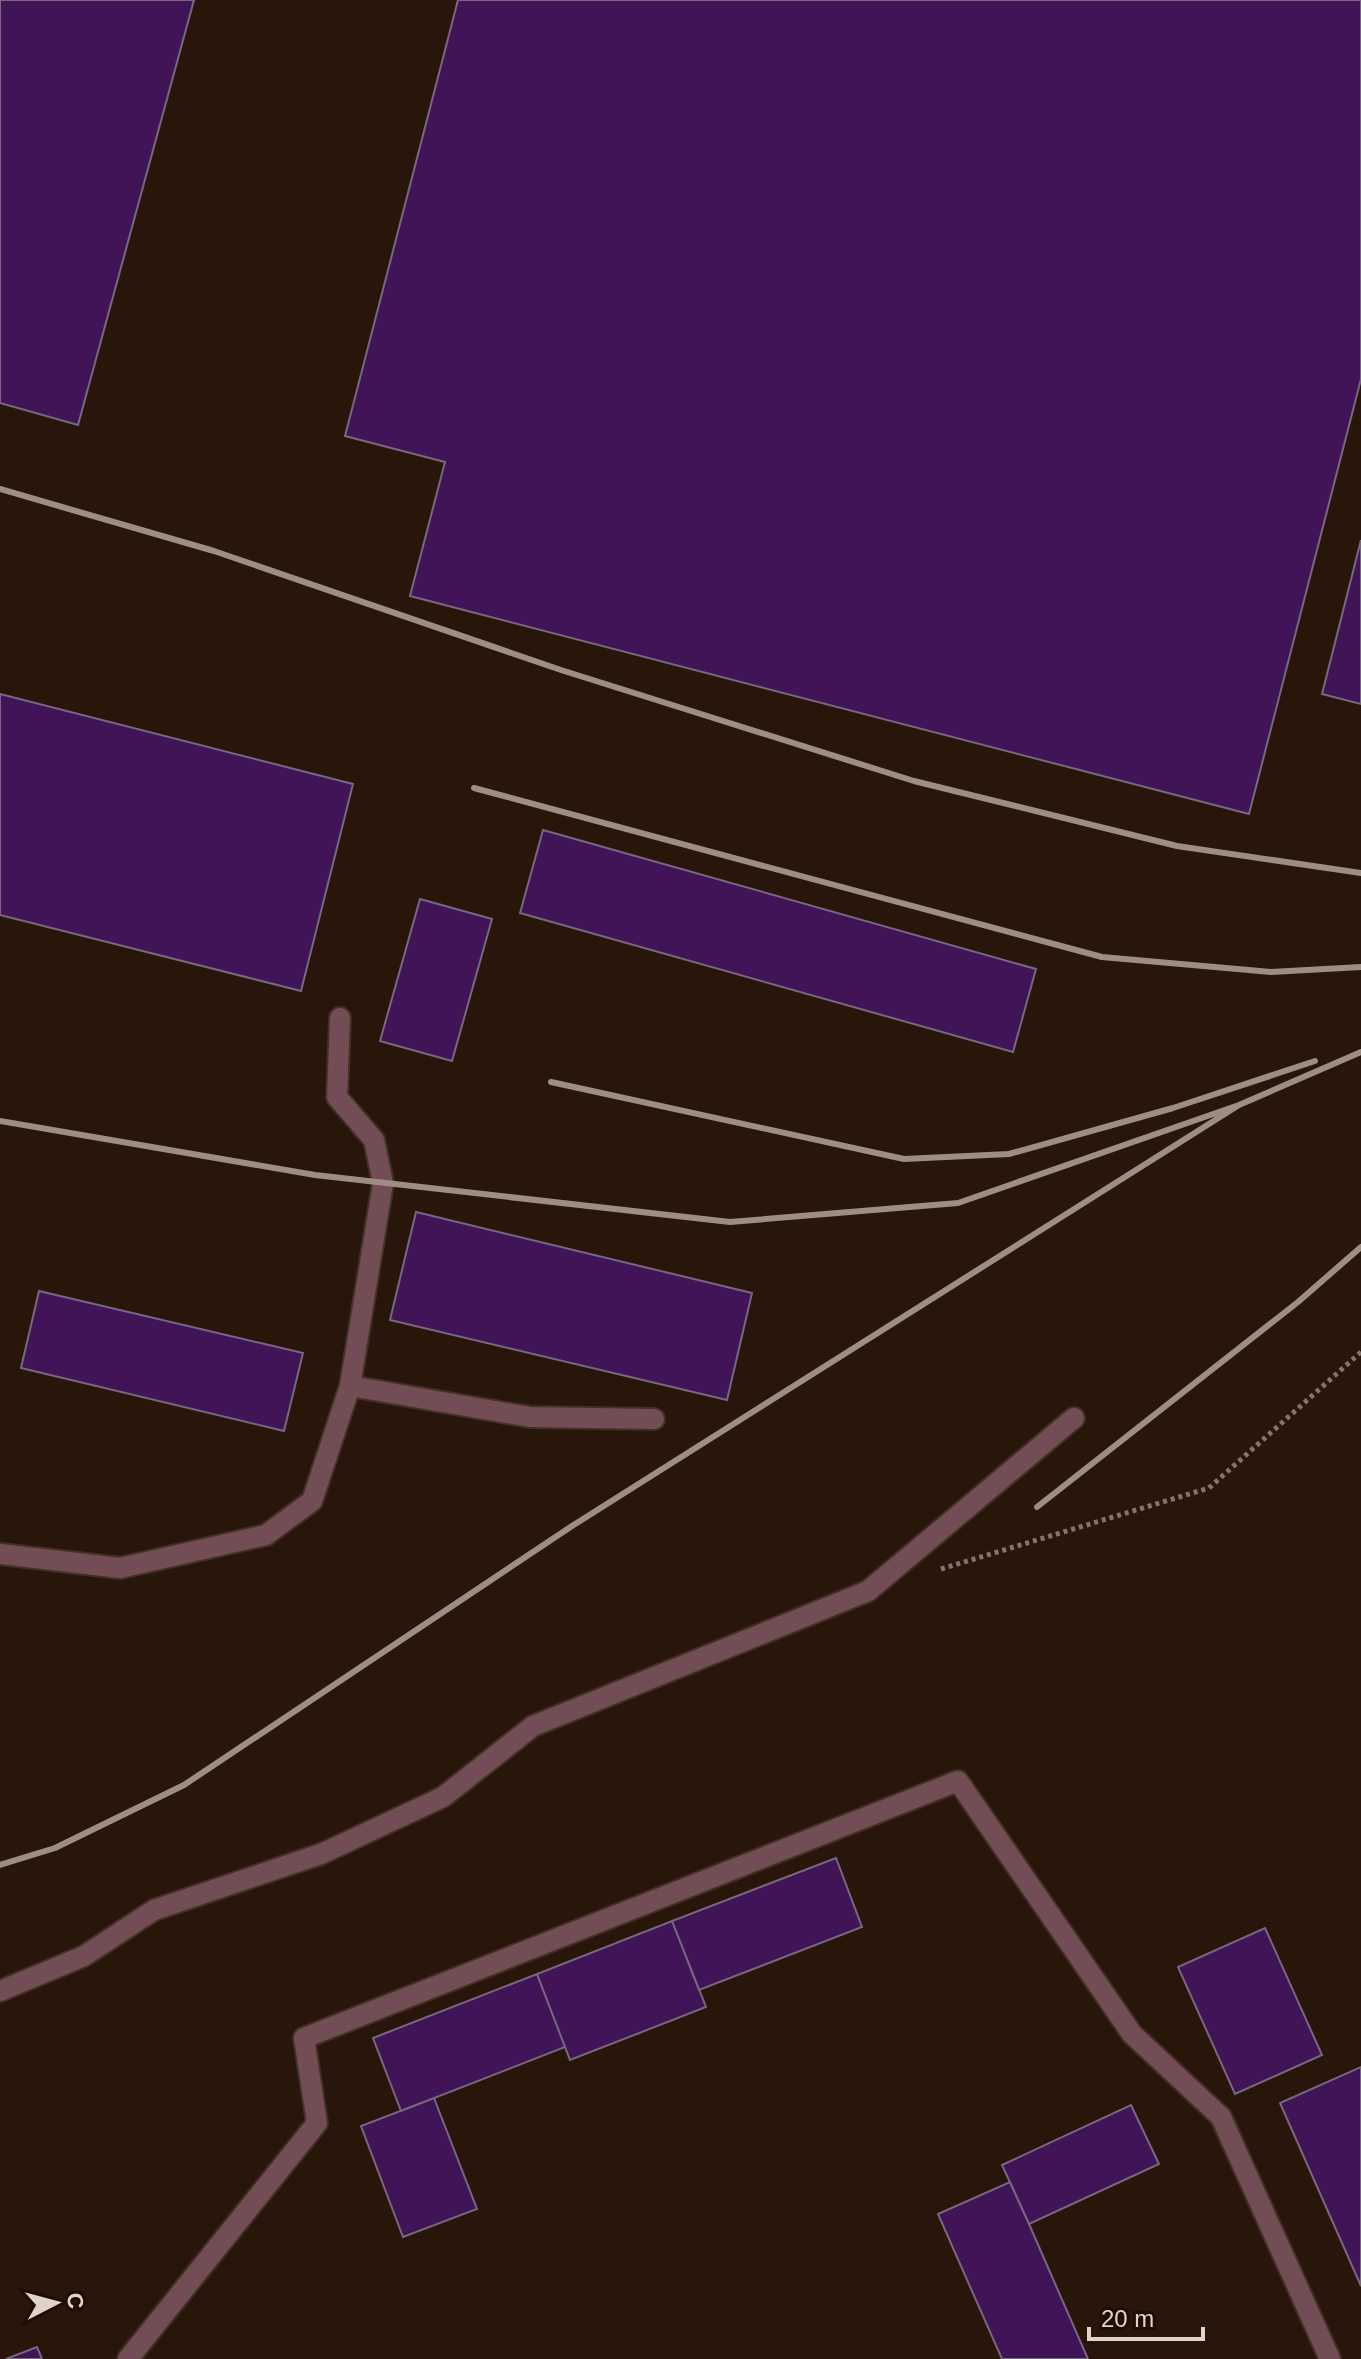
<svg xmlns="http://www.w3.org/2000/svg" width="1361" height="2359" viewBox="0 0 1361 2359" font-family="Helvetica,sans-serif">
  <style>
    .building { fill: #411458; stroke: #76697f; stroke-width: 2 }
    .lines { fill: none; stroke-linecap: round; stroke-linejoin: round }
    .lane-casing { stroke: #433025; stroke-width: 24 }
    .path { stroke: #847469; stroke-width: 5; stroke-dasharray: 4 4; stroke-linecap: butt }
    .lane { stroke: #734d55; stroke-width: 20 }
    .rail { stroke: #9d8e84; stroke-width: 6 }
  </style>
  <rect width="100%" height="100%" fill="#29160a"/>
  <path class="building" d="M0,0H194L78,425L0,403Z
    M458,0H1361V379L1249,814L410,596L445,462L345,436Z
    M1361,540V704L1322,694Z
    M0,694L353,784L301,991L0,915Z
    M543,830L1036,969L1013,1052L520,913Z
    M420,899L492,919L452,1061L380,1041Z
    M416,1212L752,1293L727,1400L390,1320Z
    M39,1291L303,1353L284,1431L21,1368Z
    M836,1858L862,1927L699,1990L672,1921Z
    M672,1921L706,2007L570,2060L537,1974Z
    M1265,1928L1322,2055L1235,2094L1178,1967Z
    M537,1974L565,2047L401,2111L373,2038Z
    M1361,2067V2286L1280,2103Z
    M434,2098L477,2209L403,2237L361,2126Z
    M1131,2105L1159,2164L1029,2224L1002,2165Z
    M1010,2182L1029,2224L1088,2359H1002L938,2214Z
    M37,2347L42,2359H6Z"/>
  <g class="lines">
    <defs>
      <path id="lane" d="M340,1018L337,1097L374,1140L383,1183L350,1386
        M0,1554L120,1568L266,1535L312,1501L350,1386L530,1417L654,1419
        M0,1991L84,1956L154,1910L321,1854L443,1797L533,1726L868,1591L1074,1418
        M128,2359L317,2123L304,2038L958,1781L1132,2034L1221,2117L1330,2359"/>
    </defs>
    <use href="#lane" class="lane-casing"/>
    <path class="path" d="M941,1569L1209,1488L1361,1352"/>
    <use href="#lane" class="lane"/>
    <path class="rail" d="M0,489L214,551L561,670L914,781L1177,846L1361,873
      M474,788L1102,957L1271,972L1361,967
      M551,1082L904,1159L1009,1154L1173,1108L1315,1061
      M0,1121L315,1175L730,1222L958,1203L1239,1105L1361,1052
      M1037,1507L1298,1302L1361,1247
      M0,1865L55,1848L184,1785L572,1526L1239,1105"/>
  </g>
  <g transform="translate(56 2303) rotate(84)" stroke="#1f0d03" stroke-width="6" paint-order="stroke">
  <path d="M0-6L14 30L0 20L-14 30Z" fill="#e0d3ca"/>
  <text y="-12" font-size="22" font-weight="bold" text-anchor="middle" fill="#e0d3ca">С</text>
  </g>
  <path d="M1089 2327v12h114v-12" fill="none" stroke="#e0d3ca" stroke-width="4"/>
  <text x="1101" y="2327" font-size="24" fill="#e0d3ca" stroke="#1f0d03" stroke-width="6" paint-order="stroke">20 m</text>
</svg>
